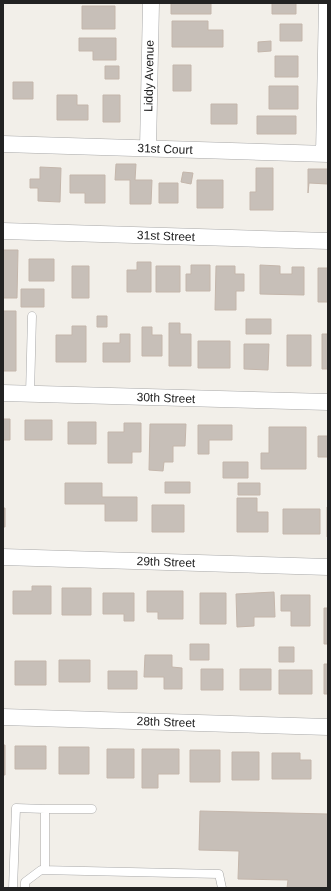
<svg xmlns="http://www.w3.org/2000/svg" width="331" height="891" viewBox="0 0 331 891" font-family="Arial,sans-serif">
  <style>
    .building { fill: #c7bfb8; stroke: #c4b6ab }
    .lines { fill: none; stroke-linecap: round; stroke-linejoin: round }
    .lane-casing { stroke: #a9a9a9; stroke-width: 9 }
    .street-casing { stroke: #a9a9a9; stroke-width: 17 }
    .lane { stroke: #fff; stroke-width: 8 }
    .street { stroke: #fff; stroke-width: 16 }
    .labels { text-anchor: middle; stroke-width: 4; stroke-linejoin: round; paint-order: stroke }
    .street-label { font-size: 12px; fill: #222; stroke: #fff }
  </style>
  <rect width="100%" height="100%" fill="#f2efe9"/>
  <path class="building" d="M171,3H211V14H171Z
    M272,3H296V14H272Z
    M82,6H115V29H82Z
    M172,21H208V30H223V47H172Z
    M280,24H302V41H280Z
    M79,38H116V60H93V51H79Z
    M271,41V51L258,52V42Z
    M275,56H298V77H275Z
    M173,65H191V91H173Z
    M105,66H119V79H105Z
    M13,82H33V99H13Z
    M269,86H298V109H269Z
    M57,95H77V105H88V120H57Z
    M103,95H120V122H103Z
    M211,104H237V124H211Z
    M257,116H296V134H257Z
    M116,164H136L135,180H152L151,204H130V180H115Z
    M40,167L61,168L60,202L38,201V188H30V179H40Z
    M256,168H273V210H250V192H256Z
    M308,169H328V184L309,183L308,193Z
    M183,172L193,173L191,184L181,182Z
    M70,175H105V203H85V193H70Z
    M197,180H223V208H197Z
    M159,183H178V203H159Z
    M3,250H18L17,298H3Z
    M29,259H54V281H29Z
    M137,262H151V292H127V270H137Z
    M191,265H210V291H186V274H191Z
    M260,265L280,266V274H292V267H304V295L260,294Z
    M72,266H89V298H72Z
    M156,266H180V292H156Z
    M216,266H235V274H244V291H236V310H215Z
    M318,268H328V302H318Z
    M21,289H44V307H21Z
    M3,311H16V371H3Z
    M97,316H107V327H97Z
    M246,319H271V334H246Z
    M169,323H180V334H191V366H169Z
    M72,326H86V362H56V335H72Z
    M142,327H152V335H162V356H142Z
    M120,334H130V362H103V343H120Z
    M322,334H328V369H322Z
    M287,335H311V366H287Z
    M198,341H230V368H198Z
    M244,344H269L268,370L244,369Z
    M3,419H10V440H3Z
    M25,420H52V440H25Z
    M68,422H96V444H68Z
    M124,423H141V452H132V463H108V432H124Z
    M150,424H186L185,446H173V462H164L163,471L149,470Z
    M198,425H232V440H209V454H198Z
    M269,427H306V469H261V453H269Z
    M318,436H328V457H318Z
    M223,462H248V478H223Z
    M165,482H190V493H165Z
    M65,483H102V497H137V521H105V504H65Z
    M238,483H260V495H238Z
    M237,498H257V512H268V532H237Z
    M152,505H184V532H152Z
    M327,507H328V537H327Z
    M3,508H5V527H3Z
    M283,509H320V534H283Z
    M32,586H51V614H13V591H32Z
    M62,588H91V615H62Z
    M147,591H183V619H158V612H147Z
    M274,592L275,617H254V626L237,627L236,594Z
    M103,593H134V621H124V614H103Z
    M200,593H226V624H200Z
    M281,595H310V626H291V611H281Z
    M324,608H328V644H324Z
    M190,644H209V660H190Z
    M279,647H294V662H279Z
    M145,655H172V667L182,668V689H164V677H144Z
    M59,660H90V682H59Z
    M15,661H46V685H15Z
    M324,664H328V694H324Z
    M201,669H223V690H201Z
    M240,669H271V690H240Z
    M279,670H312V694H279Z
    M108,671H137V689H108Z
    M3,745H5V775H3Z
    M15,746H46V769H15Z
    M59,747H89V774H59Z
    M107,749H134V778H107Z
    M142,749H179V774H158V788H142Z
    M190,750H220V782H190Z
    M232,752H259V780H232Z
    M272,753H300V760H311V779H272Z
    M200,811L328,814V888H287L288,880L238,879L239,851L199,850Z"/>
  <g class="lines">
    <defs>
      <path id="lane" d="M30,394L32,316
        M45,809H92
        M13,888L16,808L45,809V870
        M25,888V882L41,870L219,874L222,888"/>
      <path id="street" d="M3,144L328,154
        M148,148L151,3
        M324,154L327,3
        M3,231L328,241
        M3,393L328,402
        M3,557L328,567
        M3,717L328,727"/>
    </defs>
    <use href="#lane" class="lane-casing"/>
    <use href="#street" class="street-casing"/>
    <use href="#lane" class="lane"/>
    <use href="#street" class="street"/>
  </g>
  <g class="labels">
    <g class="street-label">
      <text transform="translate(149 76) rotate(-89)" y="4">Liddy Avenue</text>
      <text transform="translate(165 149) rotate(2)" y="4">31st Court</text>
      <text transform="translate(166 236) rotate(2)" y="4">31st Street</text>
      <text transform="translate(166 398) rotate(2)" y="4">30th Street</text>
      <text transform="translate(166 562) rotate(2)" y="4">29th Street</text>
      <text transform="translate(166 722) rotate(2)" y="4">28th Street</text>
    </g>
  </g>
  <rect width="331" height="891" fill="none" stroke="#222222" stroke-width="8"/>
</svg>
